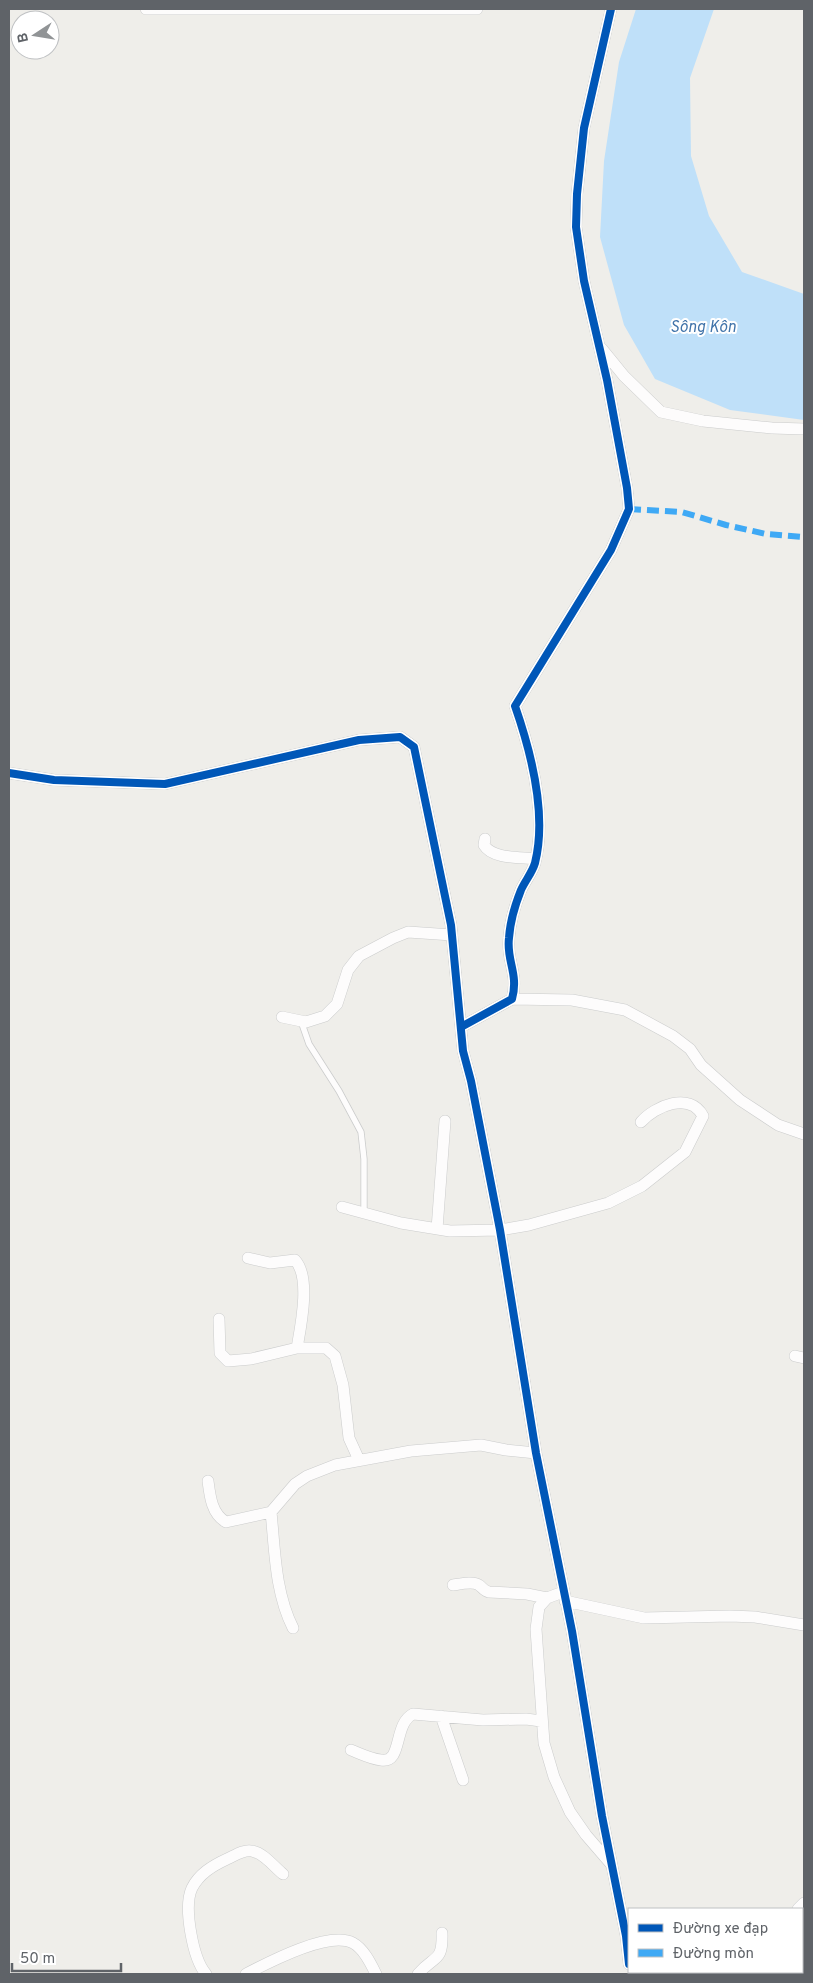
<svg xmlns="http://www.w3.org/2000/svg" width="813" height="1983" viewBox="0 0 813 1983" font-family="Overpass,sans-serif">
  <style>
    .water { fill: #bfe0f9 }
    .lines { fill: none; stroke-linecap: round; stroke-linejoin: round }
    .service-casing { stroke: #cbcccc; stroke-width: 7 }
    .minor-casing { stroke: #cbcccc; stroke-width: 12 }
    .service { stroke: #fdfcfc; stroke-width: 5.5 }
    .minor { stroke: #fdfcfc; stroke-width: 11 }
    .quiet { stroke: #3fa9f5; stroke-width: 6; stroke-dasharray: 12 6; stroke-linecap: butt }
    .cycleway-casing { stroke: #fff; stroke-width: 11 }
    .cycleway { stroke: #0057b8; stroke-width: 8 }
    .labels { text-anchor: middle; stroke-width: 4; stroke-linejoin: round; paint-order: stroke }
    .water-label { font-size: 16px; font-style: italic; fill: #4174aa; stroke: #fff }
  </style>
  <rect width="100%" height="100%" fill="#efeeea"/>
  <path class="water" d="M636,9H714L690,78L691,156L709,216L742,272L804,294V420L730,410L655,379L624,325L600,237L604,161L619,62Z"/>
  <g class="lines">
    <defs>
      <path id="service" d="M301,1021L309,1044L339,1091L361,1132L364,1159V1213"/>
      <path id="minor" d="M146,9H477
        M602,349L624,376L661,412L703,421L772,428L804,429
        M9,773L54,780L165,784L359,740L400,737L414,747L451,925L463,1051L471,1081L500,1230L536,1453L572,1631L602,1816L626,1936L629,1964
        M485,839L484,845C492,859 520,857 536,859
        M512,999L572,1000L625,1010L673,1036L690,1049L701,1065L740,1100L778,1125L804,1134
        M282,1017L306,1022L325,1016L337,1004L348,970L359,956L393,938L408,932L452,935
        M461,1027L512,999C519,974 506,960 509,938C510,923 515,905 521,890C525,881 532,873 535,863C547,815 531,752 515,706L611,550L629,509L627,488L607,380L584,281L576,227L577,194L584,128L611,9
        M342,1207L401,1223L450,1231L500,1230L529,1225L608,1203L642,1186L685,1152L703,1116C690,1091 655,1106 641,1122
        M437,1229L445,1121
        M248,1258L270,1263L295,1260C311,1277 301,1325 297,1348
        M219,1319L220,1353L228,1361L251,1359L297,1348H326L335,1356L343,1385L349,1438L359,1460
        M795,1356L804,1358
        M208,1481C210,1497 212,1514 226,1522L271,1512L295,1484L307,1476L335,1465L411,1451L481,1445L506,1450L536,1453
        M271,1512C275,1551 275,1592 293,1628
        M453,1585C460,1584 473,1581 479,1585C483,1588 484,1591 489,1592L527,1594L547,1598
        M563,1592L547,1598L539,1607L536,1629L544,1743L554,1777L570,1812L586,1835L611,1864
        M565,1601L644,1618L730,1616L755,1617L804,1625
        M441,1716L463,1780
        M351,1750C361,1754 371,1759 381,1760C403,1764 393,1724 413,1714L483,1720L526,1719L541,1721
        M798,1909L804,1903
        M206,1974C193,1959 183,1907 192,1888C199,1874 212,1866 227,1859C234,1856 244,1849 252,1851C264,1853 274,1867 283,1874
        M246,1974C267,1963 329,1930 353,1943C364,1949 371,1964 376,1974
        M418,1974C434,1955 443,1963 442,1933
        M746,1974L748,1972"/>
    </defs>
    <use href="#service" class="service-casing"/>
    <use href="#minor" class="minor-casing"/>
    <use href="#service" class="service"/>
    <use href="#minor" class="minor"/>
    <path class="quiet" d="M629,509L682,512L726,525L766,534L804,537"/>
    <defs>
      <path id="cycleway" d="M9,773L54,780L165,784L359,740L400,737L414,747L451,925L463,1051L471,1081L500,1230L536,1453L572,1631L602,1816L626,1936L629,1964
        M461,1027L512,999C519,974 506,960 509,938C510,923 515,905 521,890C525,881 532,873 535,863C547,815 531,752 515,706L611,550L629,509L627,488L607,380L584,281L576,227L577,194L584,128L611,9"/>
    </defs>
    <use href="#cycleway" class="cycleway-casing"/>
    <use href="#cycleway" class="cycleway"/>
  </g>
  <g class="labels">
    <g class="water-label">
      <text x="703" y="332">Sông Kôn</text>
    </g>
  </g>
  <rect width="813" height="1983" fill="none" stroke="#5f6368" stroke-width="20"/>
  <rect x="628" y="1908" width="175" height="65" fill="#ffffff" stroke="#bfc1c3"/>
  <rect x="638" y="1924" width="25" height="8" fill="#0057b8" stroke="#bfc1c3"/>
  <text x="673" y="1933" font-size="15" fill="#5f6368">Đường xe đạp</text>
  <rect x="638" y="1949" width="25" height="8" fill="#3fa9f5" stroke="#bfc1c3"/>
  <text x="673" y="1958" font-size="15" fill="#5f6368">Đường mòn</text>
  <g transform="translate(35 35) rotate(258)"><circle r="24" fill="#ffffff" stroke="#bfc1c3"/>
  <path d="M0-4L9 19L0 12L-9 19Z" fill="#919496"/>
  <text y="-8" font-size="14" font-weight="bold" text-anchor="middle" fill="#5f6368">B</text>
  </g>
  <path d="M12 1963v8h109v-8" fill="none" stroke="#5f6368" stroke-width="2.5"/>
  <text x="20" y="1963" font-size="15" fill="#5f6368" stroke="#ffffff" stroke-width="4" paint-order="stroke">50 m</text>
</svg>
